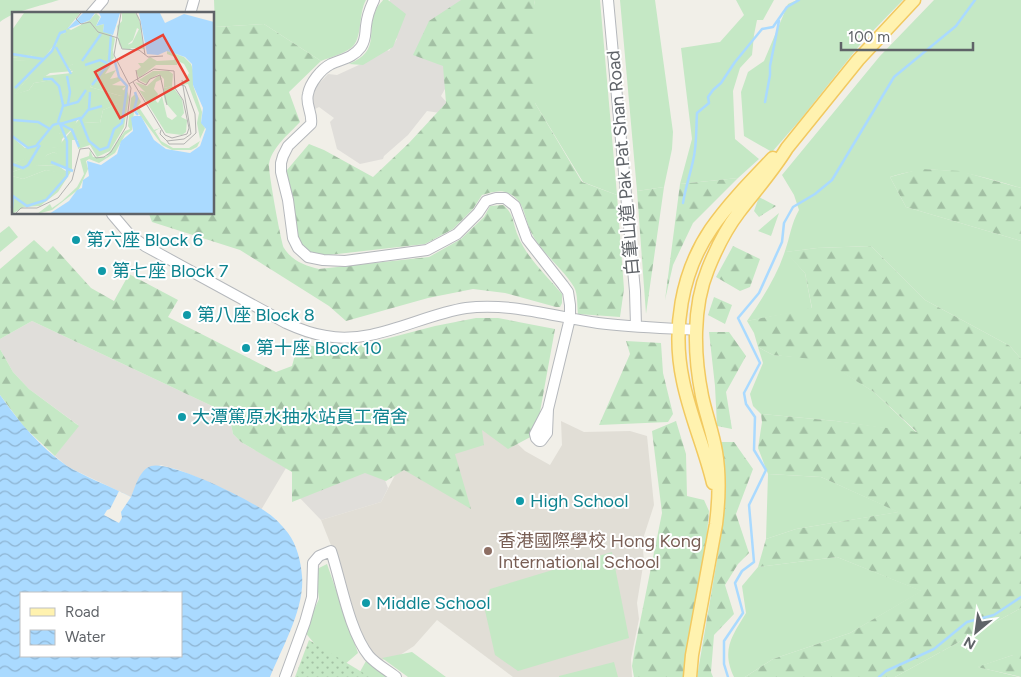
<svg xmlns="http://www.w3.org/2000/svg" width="1021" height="677" viewBox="0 0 1021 677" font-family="Figtree,'Noto Sans TC',sans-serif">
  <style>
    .industrial { fill: #e0deda }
    .education { fill: #e1ded6 }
    .grass { fill: #c5e8c5 }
    .forest { fill: url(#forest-firs) }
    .park { fill: url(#park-dots) }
    .water { fill: url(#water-waves); fill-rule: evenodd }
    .pier { fill: #f1efe8 }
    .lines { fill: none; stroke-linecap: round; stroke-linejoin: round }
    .stream { stroke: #aadaff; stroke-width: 2.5 }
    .minor-casing { stroke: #b5b8bc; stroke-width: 12 }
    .major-casing { stroke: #f2c960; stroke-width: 15 }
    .minor { stroke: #fff; stroke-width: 10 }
    .major { stroke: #fff2af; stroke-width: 12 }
    .culture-dot { fill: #0f9aa8; stroke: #fff; stroke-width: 2 }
    .education-dot { fill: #8d6e63; stroke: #fff; stroke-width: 2 }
    .labels { text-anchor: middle; stroke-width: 4; stroke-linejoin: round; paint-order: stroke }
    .street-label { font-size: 18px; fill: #5f6368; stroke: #fff }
    .culture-label { font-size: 18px; fill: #0d838f; stroke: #fff; text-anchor: start }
    .education-label { font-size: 18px; fill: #785e54; stroke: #fff; text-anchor: start }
    .inset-river { fill: none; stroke: #aadaff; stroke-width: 2.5 }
    .inset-road { fill: none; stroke: #b3b3b1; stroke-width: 1 }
    .view { fill: #ea4335; fill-opacity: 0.15; stroke: #ea4335; stroke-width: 2.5 }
    .inset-edge { fill: none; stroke: #5f6368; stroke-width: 2.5 }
  </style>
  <defs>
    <pattern id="forest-firs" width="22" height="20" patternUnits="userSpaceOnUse" patternTransform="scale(1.25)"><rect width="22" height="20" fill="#c5e8c5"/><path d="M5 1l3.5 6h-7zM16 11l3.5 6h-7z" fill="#a3c0a4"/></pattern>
    <pattern id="park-dots" width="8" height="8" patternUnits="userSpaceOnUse" patternTransform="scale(1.25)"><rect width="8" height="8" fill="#c5e8c5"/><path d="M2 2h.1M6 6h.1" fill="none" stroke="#a3c0a4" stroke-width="1.8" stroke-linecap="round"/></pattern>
    <pattern id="water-waves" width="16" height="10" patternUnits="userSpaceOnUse" patternTransform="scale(1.25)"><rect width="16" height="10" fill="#aadaff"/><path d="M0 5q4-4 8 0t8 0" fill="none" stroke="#8eb4d2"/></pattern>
  </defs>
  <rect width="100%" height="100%" fill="#f1efe8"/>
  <path class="industrial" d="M390,0H510L455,71L441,96L449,105L440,113L427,111L408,135L384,156L383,159L360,164L337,149L330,122L334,118L319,107L313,110L311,99L315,88L328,74L337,75L361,64L376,44L389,51L397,39L392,35L382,24Z
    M32,321L229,414L233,434L241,442L286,468L261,510L206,481L179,470L161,465L142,474L131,497L68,467L55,456L78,425L29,389L13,372L0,349V339Z
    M378,462L388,488L381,502L321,520L297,495Z"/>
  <path class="education" d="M561,421L584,432L630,431L647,436L654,505L642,542L644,560L637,603L639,619L631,659L632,677H513L437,620L414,646L400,655L378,661L359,634L338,563L321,520L381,502L406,454L482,425L503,430L525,451L550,465L562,445Z"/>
  <path class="grass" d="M0,0H59C41,6 13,11 0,22Z
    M214,0H366C358,14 363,39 351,48C343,54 331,57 321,61L264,24L215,27Z
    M383,0H388L406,14L393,47L363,65L349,64C382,50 365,32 376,10C377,6 381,3 383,0Z
    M534,0H600L617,195L583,182L535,103V5Z
    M620,0H655L673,132L672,149L664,187L637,191Z
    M736,0H774L763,20H757L754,35L752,55L740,68L733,91L735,139L759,159L738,178L680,184L692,139L681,48L720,42L744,15Z
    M797,0H903L863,41L800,120L772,152L744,136L741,92L748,72L764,61L788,4Z
    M934,0H1021V188C974,175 939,161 890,177L906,207L1021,241V359L1010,346L925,300L871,246L817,248L786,252L805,273L812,309L747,321C762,299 777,276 785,251C790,237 791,224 799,210L794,195L782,175L880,56Z
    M9,226L18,237L0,252V233Z
    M758,347L773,355L822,359L874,392L917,433L836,421L761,414L753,406L750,394L763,363Z
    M768,474L821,477L899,512L796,529L766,539Z
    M612,552L629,638L518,671L495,655L484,606L490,589Z
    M837,557L922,591L850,633L773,659L745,677H734C721,650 732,636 746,613L742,586L758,567Z
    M327,564L358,653L337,671L304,631L319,599L315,570Z
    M1021,608V655H1013L978,667L1019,677H895Z
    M412,652L446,677H408L382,658Z
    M366,661L387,677H357Z
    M614,662L618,677H559V676Z"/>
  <path class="forest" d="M461,0H534L535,5V103L582,182L617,195L624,289L620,317L578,314C577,306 578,294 574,287C562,267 541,253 531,232C524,218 525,200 508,193C500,189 490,193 482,195L473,209L453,229L425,244L320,256L312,254L296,241L283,178L287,170L309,144L324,150L373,177L409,143L446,103L443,66L413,55L429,21Z
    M264,24L321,61L289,92L300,122C289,134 272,147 269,164C268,170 281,242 284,248C292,261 306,266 319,269L429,257L461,239L484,217L490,206L503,205C514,213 513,225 518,236C527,258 547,276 562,294V303L560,307H556L505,293L473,289L428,298L346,321L329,306L240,250L152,222L149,214H214V29L215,27Z
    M920,169L960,171L1021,188V241L906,207L890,177Z
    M738,178L693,223L673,265L665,300L680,184Z
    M664,187L646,314L637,191Z
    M759,197L776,206L759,217L754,211Z
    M779,213L771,236L758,231Z
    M34,240L47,252L53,246L91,288L114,301L129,274L178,300L168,317L276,372L292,366L298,344L343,350L435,326L476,318H498L555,329L536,434L508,449L482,430L484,445L455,454L471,509L404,470L386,481L365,473L292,502V472L241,442L233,434L229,414L32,321L0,339V269Z
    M733,246L760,259L750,287L740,291L716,277Z
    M871,246L925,300L1010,346L1021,359V608L895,677H745L773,659L850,633L921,591L837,557L758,567L766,539L796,529L898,512L821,477L768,474L758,448L762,422L761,414L836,421L917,432L874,392L822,360L773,355L758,347L754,333L747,321L812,308L805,273L785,252L817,248Z
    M714,297L732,305L725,324L708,315Z
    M709,332H729L746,356L726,392L732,429L717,426L715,386Z
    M626,341L661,343L663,373L673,414L668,422L599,425L630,354Z
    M0,349L13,372L29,389L79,426L55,456L24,427L0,395Z
    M676,421L686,454L687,496L704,500L709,511L706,546L684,677H634L632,666L635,647L662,513L652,431Z
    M721,442H734L753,469L736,514L749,553L738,564L725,585L734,614L714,635L711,672L713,677H697L719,548L722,512Z
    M1013,655H1021V677L977,667Z"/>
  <path class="park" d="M309,640L370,677H295Z"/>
  <path class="water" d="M0,395C18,421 41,448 67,466C87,478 110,486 131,497C135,488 139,470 151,466C171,460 256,502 273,517C278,521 284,528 288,533C297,545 301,562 302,576C305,608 282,648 270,677H0ZM21,593H181V656H21Z"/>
  <path class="pier" d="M119,491L131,497L121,512L122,518L119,523L104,515L107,510L110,509Z"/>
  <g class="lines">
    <path class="stream" d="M765,102L770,75V66L779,21
      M683,203C685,189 690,175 693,161C697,145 696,129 697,113L709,103L708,97L713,90L721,83L735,62L762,29L773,27L787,7L799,0
      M728,677L724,664V641L743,613L735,583L742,571L754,562L749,505L766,470L754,450L755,417L746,404L744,393L760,363L738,318L759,293L782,242L784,223L793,207L815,194L832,180L894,77L956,26L975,0
      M879,677L886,671L934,649L967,622L994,615L1021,597"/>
    <defs>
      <path id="minor" d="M374,0C370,8 367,17 366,26C365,34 366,40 361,47C353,58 342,59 331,64C321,69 310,83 308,94C305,105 313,113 311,124L288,146L283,156L281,163V172L288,200L293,238L298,248L308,257L323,260L345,261L427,250L457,234L478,213L486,201L496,198H505L515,206L527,239L563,285L568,292L570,305V318L548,409L547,433L541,441H539L536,438L535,434L548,409
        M608,0L635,291L636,326
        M91,14L103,0
        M190,14L194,0
        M112,214L129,234L145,246L286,323C299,329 312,334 326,336C374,345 420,315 466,308C510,302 555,317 598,323C631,327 664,328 697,330
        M285,677L305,622L312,597L313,563L319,556L331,551C341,581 349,631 369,656C376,664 387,670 396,677"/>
      <path id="major" d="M713,483C705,449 690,416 683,381C672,330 681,273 711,229C729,203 752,180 773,158
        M690,677L692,655L716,524C719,500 720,476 716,452C713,433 706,415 702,396C694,356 692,308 708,269C716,249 726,229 739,212C755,191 773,171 787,148L858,60L914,0"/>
    </defs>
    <use href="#minor" class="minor-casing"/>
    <use href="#major" class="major-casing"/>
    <use href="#minor" class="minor"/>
    <use href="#major" class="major"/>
  </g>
  <g class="culture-dot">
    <circle cx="76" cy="240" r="5"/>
    <circle cx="102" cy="271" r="5"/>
    <circle cx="187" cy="315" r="5"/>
    <circle cx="246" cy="348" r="5"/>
    <circle cx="182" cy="417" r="5"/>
    <circle cx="520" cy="501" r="5"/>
    <circle cx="366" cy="603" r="5"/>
  </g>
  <circle class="education-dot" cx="488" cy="551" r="5"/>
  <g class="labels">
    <g class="street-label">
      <text transform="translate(623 163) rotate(-95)" y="6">白筆山道 Pak Pat Shan Road</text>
    </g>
    <g class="culture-label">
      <text x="86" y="246">第六座 Block 6</text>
      <text x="112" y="277">第七座 Block 7</text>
      <text x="197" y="321">第八座 Block 8</text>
      <text x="256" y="354">第十座 Block 10</text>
      <text x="192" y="423">大潭篤原水抽水站員工宿舍</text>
      <text x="530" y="507">High School</text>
      <text x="376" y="609">Middle School</text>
    </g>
    <g class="education-label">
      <text x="498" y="547">香港國際學校 Hong Kong<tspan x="498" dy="21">International School</tspan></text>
    </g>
  </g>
  <g transform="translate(12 12)">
    <rect width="202" height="202" fill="#f1efe8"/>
    <path d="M12,1H68L3,82L17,78L22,71L40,68L27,67L33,64L59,61L61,59L55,55L61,52L88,48L101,38L102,46L95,51L78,75L109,84L114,74L117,85L112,115L98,139L85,145L78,133L66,137V128H60V158L46,180L28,194L12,195L0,202V164L11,167L34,158L54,161L55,157L45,153L23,154L35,148L31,146L35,143L42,140L45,142L44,136L40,135L49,131L60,118L49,115L51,119L46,122L48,111L41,113L28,133L16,136L0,125V49L28,47L18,43L0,46V18ZM105,92L91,98L88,111L71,110L61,119L65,108L83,95ZM110,1H123L126,4L130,19L125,16L121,28L116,32L119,37H111L107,32L105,14L110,9ZM177,61H182L181,73L190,100L189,110L193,116L188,127L185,111L187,101L176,72L170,73ZM160,74L170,87L172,101L169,105L175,108L174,120L170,123L154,121L127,78L136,81L146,91L150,84L155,105L160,108L165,104L153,90L151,81L152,76ZM124,81L129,90L126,94L142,118L148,116L143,119L149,129L161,136H177L188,129L185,135L179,138H160L150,133L124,98L123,91L120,118L113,123L103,141L87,151L77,147L74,149L76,157L67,177L40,198L25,202L38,192L40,196L50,189L65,175L72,162L68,147L77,144L78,138L81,145H94L113,119L118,117L116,114L119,86ZM21,143L14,155L0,160V152Z" fill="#c5e8c5" fill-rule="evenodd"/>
    <path d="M84,1L88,5L84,14L92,12L91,20H97L103,27L101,38L89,48L92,50L76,58L61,52L55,56L62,59L38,61L29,67L41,68L22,71L17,78L2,83L30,48L0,49V46L18,43L30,47L44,33L46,23L53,21L55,16L59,18L78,8ZM155,39L172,45L179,52L182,61H177L172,52L166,49L165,53H144L127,66L124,59L129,55L126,51H131L138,45L145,49L162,48L163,45L155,42ZM101,50L93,62L104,58L98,67L107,65L110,68L100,73L114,74L110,77L114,80L109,84L78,75L95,51ZM141,59H157L161,62L160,74L152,76V67L147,62L138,67L135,72L127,68ZM147,63L150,67L144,70L142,77L146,82L143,90L123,70L135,74ZM108,88V91L91,98L88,111L71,110L61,120L62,113L76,98ZM43,111H48L47,122L50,114L60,117L50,127L49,136L40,135L45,136L46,143L42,140L35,143L32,146L38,148L24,154L45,153L55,160L52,162L34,158L11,167L0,164V160L14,155L21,144L0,152V125L13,136L24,135Z" fill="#c5e8c5"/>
    <path d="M128,15L132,37L116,36L115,33L120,31Z" fill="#c5e8c5"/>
    <path d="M71,1H83L78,8L54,18ZM87,1H108L101,23L91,20L92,12L84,14L89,5ZM127,1H148L153,11L172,2L202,10V202H37L57,189L65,178L70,176L71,168L77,164L75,149L89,153L105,142L109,129L121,119L119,106L122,104H129L142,128L154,137L178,141L188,134L194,117L189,111L191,96L181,73L180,52L173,45L155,39L146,43L135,42Z" fill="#aadaff"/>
    <path class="inset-river" d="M44,35L59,62M0,42L31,47M70,49L89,22M73,53L88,48L95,51M55,64L58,80L56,92M31,67H40L47,74L51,93M80,73L97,51M3,76L40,39L48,21L54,19M123,80L125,86L122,98L126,103M77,97L78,80M69,107L76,98L90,94M1,108L26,110L38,117M46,110L51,94L66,90L74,78M0,124L16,136L24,134L41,113L47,111L60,118L67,135M39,150L61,159M0,152L11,156L16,153L28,133M0,196L1,184L15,194L34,188L55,164V129L48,112L68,106L77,129L88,138L96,135L102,117L110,111L115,74L107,65L103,50L97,49L99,23"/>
    <path class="inset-road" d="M69,1L64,7L69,12L78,10L86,20L106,26L110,37L127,38L136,45L151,44M124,1L128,9L133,43M124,58L126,69L134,73L138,67L148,63L155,93M117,72L142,57L162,59L163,76L171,88L177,116L175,122L160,126L153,123L121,70M149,118L148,122L155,129L172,127L179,122L170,68M155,129L157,132H172L184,121L183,102L173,74L169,73M3,202L9,196H25L46,186L60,168L68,137L77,136L84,146L92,145L99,140L114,115L119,76L102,43L109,1"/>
    <path class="view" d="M151,23L176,68L108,106L83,60Z"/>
    <rect width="202" height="202" class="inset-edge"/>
  </g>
  <rect x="20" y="592" width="162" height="65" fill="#ffffff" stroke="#bfc1c3"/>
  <rect x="30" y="608" width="25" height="8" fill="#fff2af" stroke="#bfc1c3"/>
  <text x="65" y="617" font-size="15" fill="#5f6368">Road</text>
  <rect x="30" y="630" width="25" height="15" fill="url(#water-waves)" stroke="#bfc1c3"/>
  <text x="65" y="642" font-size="15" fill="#5f6368">Water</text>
  <g transform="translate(976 632) rotate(209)" stroke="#ffffff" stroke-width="4" paint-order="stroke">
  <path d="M0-4L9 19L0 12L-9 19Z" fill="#5f6368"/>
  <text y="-8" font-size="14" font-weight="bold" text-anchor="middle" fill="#5f6368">N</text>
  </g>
  <path d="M841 42v8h132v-8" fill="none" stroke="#5f6368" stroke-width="2.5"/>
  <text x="848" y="42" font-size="15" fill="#5f6368" stroke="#ffffff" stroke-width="4" paint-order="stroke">100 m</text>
</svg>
